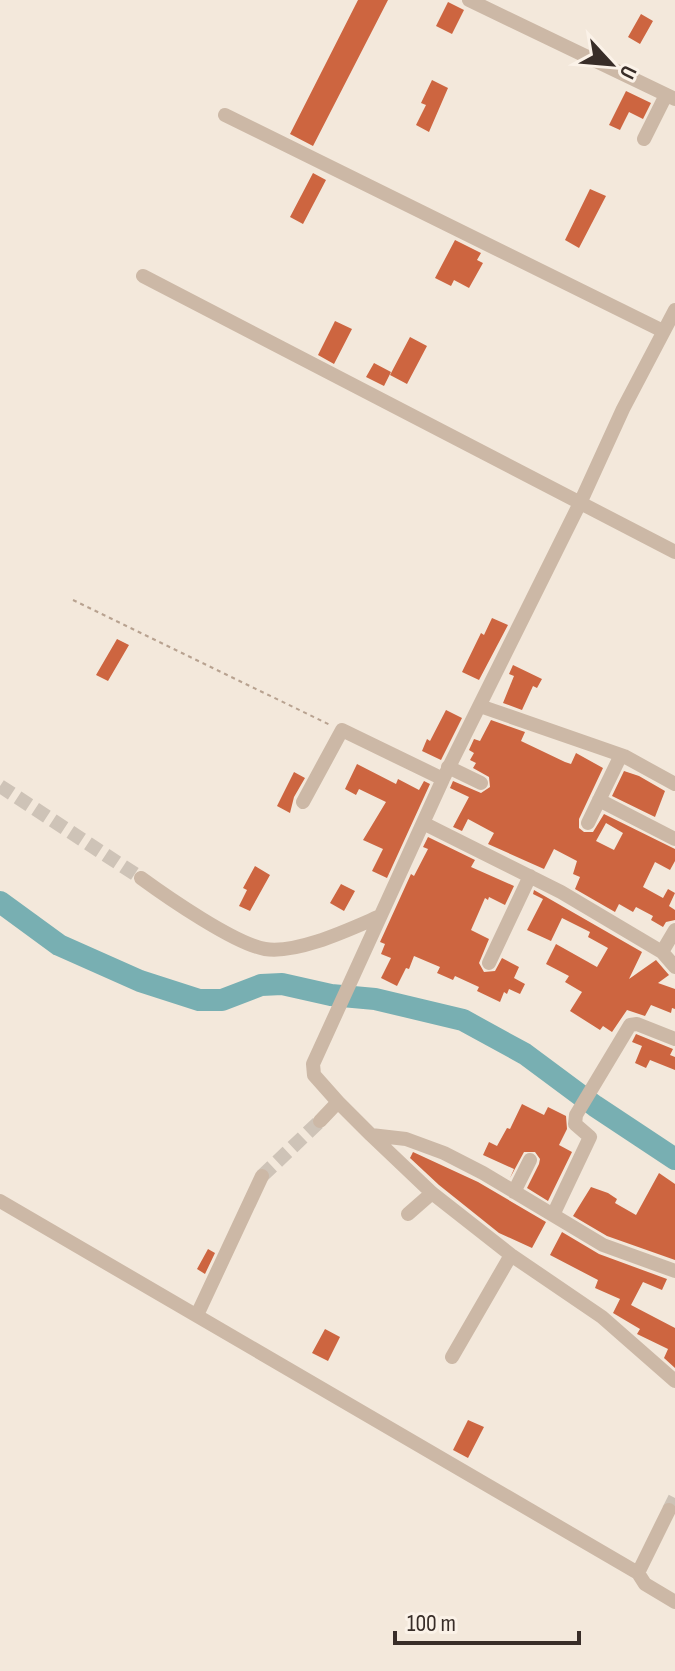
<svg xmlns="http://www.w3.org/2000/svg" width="675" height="1671" viewBox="0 0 675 1671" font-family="'Sofia Sans Condensed',sans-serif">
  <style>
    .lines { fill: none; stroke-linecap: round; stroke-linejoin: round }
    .river { stroke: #78afb2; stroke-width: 22 }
    .building { fill: #cd6540; fill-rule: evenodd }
    .minor-tunnel { stroke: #cec3b7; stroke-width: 14; stroke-dasharray: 14 7; stroke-linecap: butt }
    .path { stroke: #b8a290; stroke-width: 2; stroke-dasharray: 4 4; stroke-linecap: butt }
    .minor { stroke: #ccb8a6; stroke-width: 14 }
  </style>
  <rect width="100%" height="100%" fill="#f3e8db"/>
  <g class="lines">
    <path class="river" d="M0,902L59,945L140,981L199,1000H222L261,985L282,984L331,995L375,999L463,1020L525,1054L595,1106L675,1159"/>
  </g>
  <path class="building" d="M358,0H388L313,146L290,134Z
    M448,2L464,10L452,34L436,26Z
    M641,14L653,21L640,44L628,37Z
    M432,80L448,88L429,132L416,125L426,105L421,103Z
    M626,91L651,103L643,119L629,112L620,130L609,125Z
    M313,173L326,180L303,224L290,217Z
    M590,189L606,196L579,248L565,240Z
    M455,240L481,253L477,260L483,263L469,288L454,280L451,286L435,278Z
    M335,321L352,329L334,364L318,355Z
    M410,337L427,346L407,384L390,375Z
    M374,363L391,372L384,386L366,377Z
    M492,618L508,625L479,680L462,672L481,633L484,635Z
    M117,639L129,645L108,681L96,675Z
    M513,665L542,679L537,688L533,686L522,710L503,703L514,676L509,674Z
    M446,710L462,718L441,760L422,751L427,739L430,741Z
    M491,720L525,732L521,741L565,762L571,764L576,753L603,768L579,819V828L584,832H593L604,814L675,849V861L670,870L655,862L643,887L663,898L668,889L675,893L669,906L675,910V920L666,922L663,927L651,920L653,916L636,907L633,912L619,904L615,912L575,889L580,877L573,874L577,861L554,849L544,869L488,844L494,833L468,819L462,831L453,827L469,797L450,788L453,781L481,793L490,787L489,777L473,768L476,763L470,760L474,753L469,750L474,739L480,741ZM606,823L623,833L614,850L596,841Z
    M357,764L396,784L398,779L419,790L424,781L430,784L387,878L372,871L383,849L363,840L386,802L359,789L356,795L345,789Z
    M624,771L639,776L665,791L655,817L612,796Z
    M294,772L305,778L294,797L290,813L277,806Z
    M428,837L475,860L471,867L514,886L505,905L489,897L488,900L485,898L471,930L489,939L479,963L484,972L495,971L502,958L519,967L514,978L525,984L520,994L509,989L507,994L504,992L500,1002L477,991L479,987L455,976L453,980L437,973L440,967L414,956L409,969L406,968L397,986L381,978L391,958L381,954L385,944L380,942L411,874L414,876L428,849L423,847Z
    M255,866L270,875L250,911L239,906L247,890L243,888Z
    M341,884L355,891L344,911L330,903Z
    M534,890L642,952L629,979L656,960L669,975L658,983L675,989V1009L672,1008L671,1013L651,1005L645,1016L627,1010L612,1032L603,1026L600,1030L570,1011L582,992L565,982L569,976L546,964L556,944L597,967L608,948L588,937L590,932L562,918L551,941L527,930L543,899L533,894Z
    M636,1034L673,1049L670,1055L675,1057V1070L650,1060L646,1068L635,1063L642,1046L632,1042Z
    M522,1104L544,1115L548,1107L566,1116L567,1129L559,1145L572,1152L548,1201L527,1188L539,1164L540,1159L535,1152H524L510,1178L514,1169L483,1155L489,1142L497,1146L507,1128L510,1129Z
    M413,1152L478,1182L546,1222L532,1248L499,1233L439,1185L410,1158Z
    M659,1173L675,1184V1260L607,1236L573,1216L591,1187L608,1193L617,1199L615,1203L636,1215Z
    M562,1232L599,1254L667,1279L662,1290L643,1282L631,1305L675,1328V1368L664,1358L668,1349L637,1334L640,1329L613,1313L620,1299L595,1288L598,1280L550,1255Z
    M208,1249L215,1253L205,1274L197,1269Z
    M325,1329L340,1337L328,1361L312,1353Z
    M468,1420L484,1427L468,1458L453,1450Z"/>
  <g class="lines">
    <path class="minor-tunnel" d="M0,786L141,878
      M262,1176L320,1121
      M669,1510L675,1498"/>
    <path class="path" d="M73,600L330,725"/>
    <path class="minor" d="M469,0L675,99
      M225,115L663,331
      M644,139L666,95
      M143,276L675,552
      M480,706L624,756L675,784
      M448,767L481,783
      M599,800L675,839
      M303,802L342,730L443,779
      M423,823L561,892L662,952L675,967
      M588,823L621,755
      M141,878C167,897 235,944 265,949C297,954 348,930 378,917
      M662,952L675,930
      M489,963L530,876
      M338,1102L314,1075L313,1064L443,779L581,501L623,409L675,310
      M320,1121L338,1102L371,1135L406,1139L444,1153L483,1173L603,1245L675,1271
      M371,1135L432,1193L511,1255L602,1317L675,1381
      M514,1192L530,1160
      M0,1201L638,1573L645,1584L675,1602
      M408,1214L432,1193
      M553,1215L590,1137L575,1124L576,1115L630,1025L637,1024L675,1039
      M197,1315L262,1176
      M452,1357L511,1255
      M638,1573L669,1510"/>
  </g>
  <g transform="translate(611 64) rotate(116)" stroke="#fbf2e8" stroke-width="6" paint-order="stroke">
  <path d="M0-6L14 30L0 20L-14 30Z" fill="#382d28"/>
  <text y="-12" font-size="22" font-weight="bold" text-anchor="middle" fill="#382d28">U</text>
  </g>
  <path d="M395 1631v12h184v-12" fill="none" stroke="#382d28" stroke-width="4"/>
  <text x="407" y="1631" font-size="24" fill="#382d28" stroke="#fbf2e8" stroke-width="6" paint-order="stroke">100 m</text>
</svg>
